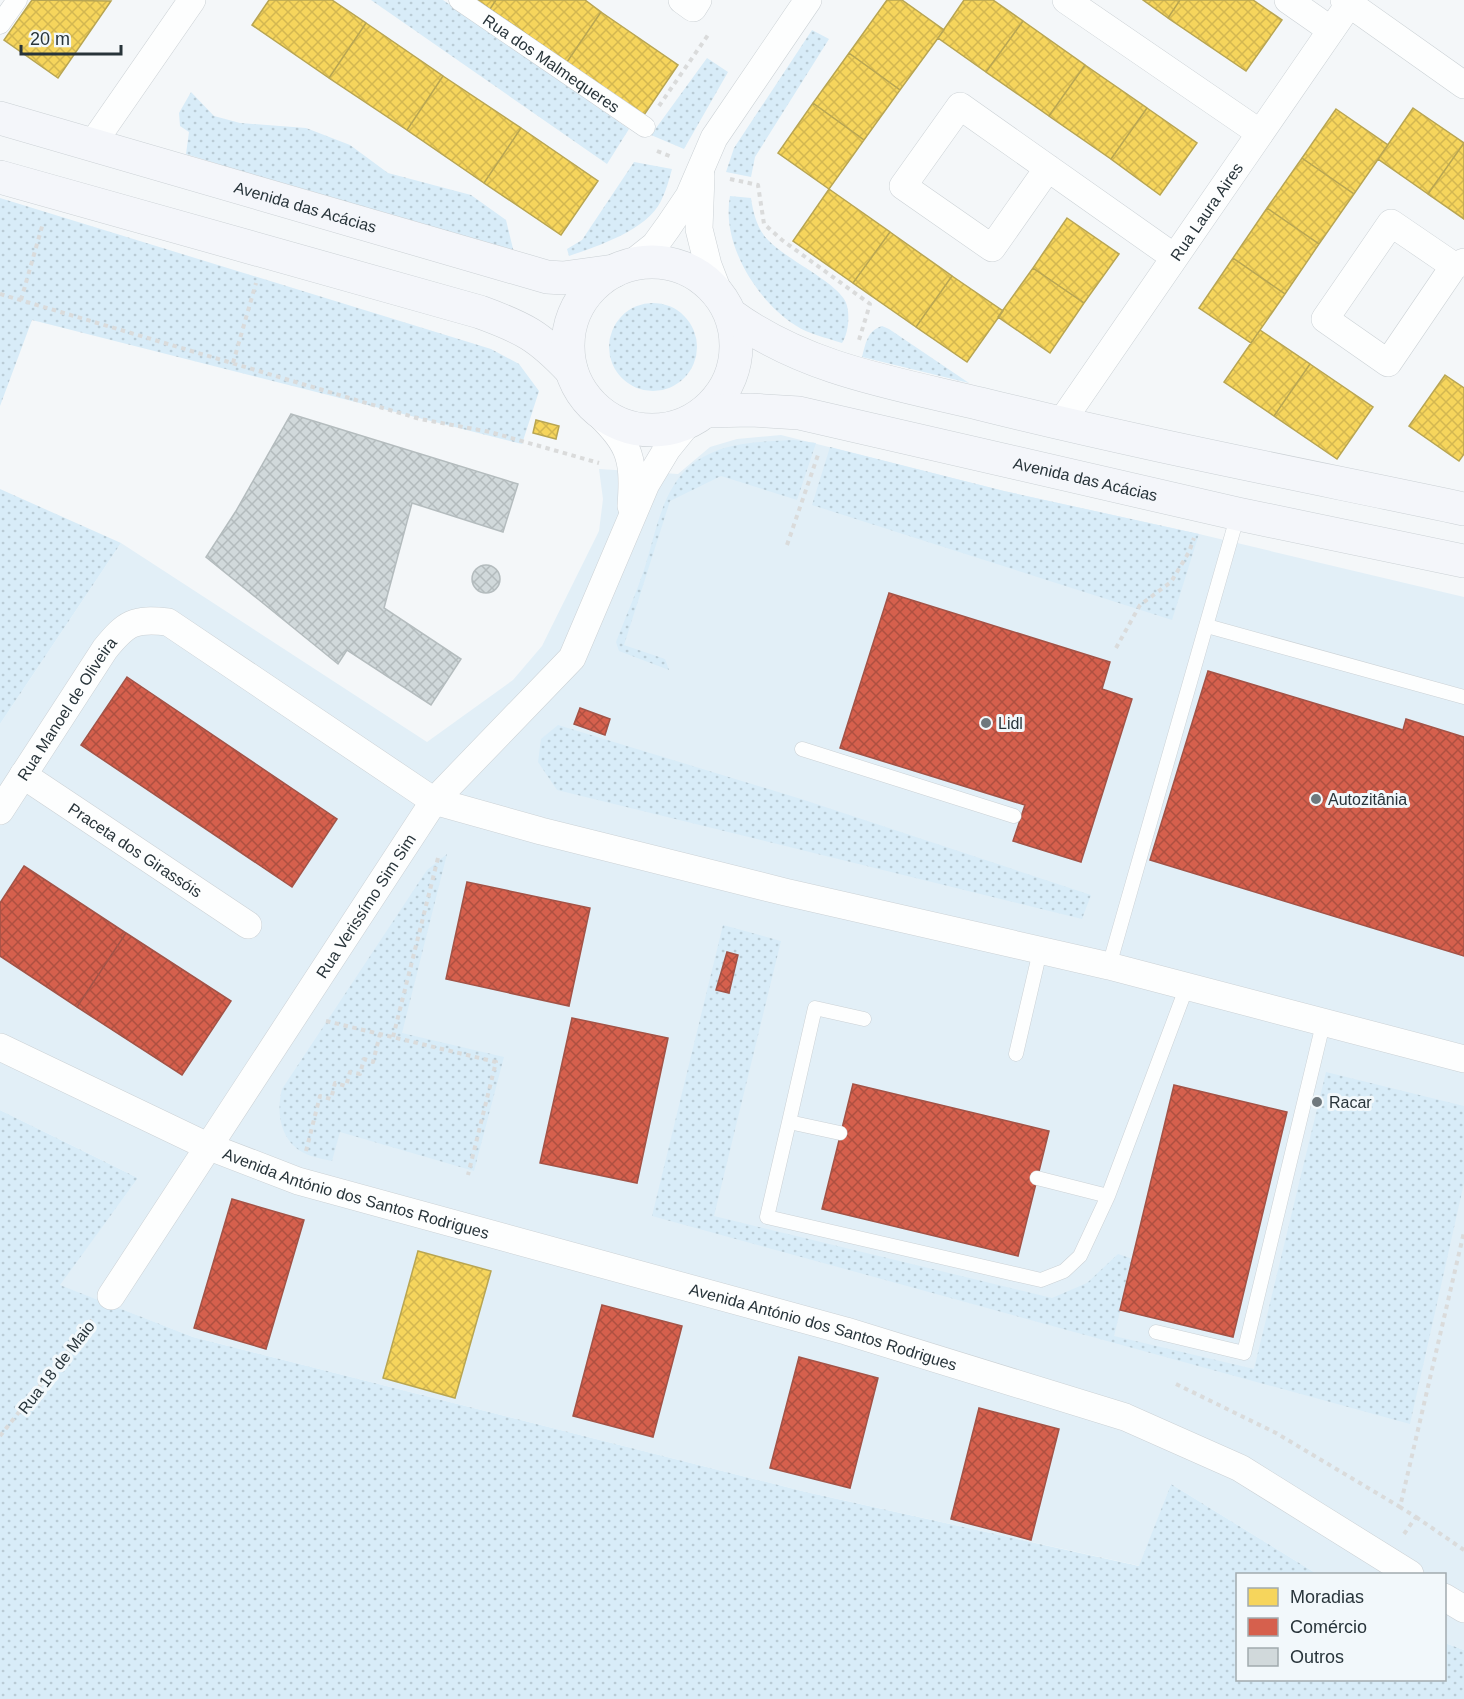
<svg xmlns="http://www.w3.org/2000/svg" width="1464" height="1699" viewBox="0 0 1464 1699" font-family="Arial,sans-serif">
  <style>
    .built { fill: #e2eff7 }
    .grass { fill: url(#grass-dots) }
    .homes { fill: url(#homes-cross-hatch); stroke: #b8a552; stroke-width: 1.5 }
    .shops { fill: url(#shops-cross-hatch); stroke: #a25347; stroke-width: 1.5 }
    .building { fill: url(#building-cross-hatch); stroke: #b4bcbe; stroke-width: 1.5 }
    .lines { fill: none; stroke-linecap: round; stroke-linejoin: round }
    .service-casing { stroke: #cbd1d5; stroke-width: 15 }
    .pedestrian-casing { stroke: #cbd1d5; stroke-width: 21 }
    .minor-casing { stroke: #cbd1d5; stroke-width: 28 }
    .secondary-casing { stroke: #cbd1d5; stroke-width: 34 }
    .path { stroke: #dadbdb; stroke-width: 4; stroke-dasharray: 4.5 4.5; stroke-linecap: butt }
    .service { stroke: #fdfefe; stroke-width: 14 }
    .pedestrian { stroke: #fdfefe; stroke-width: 20 }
    .minor { stroke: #fdfefe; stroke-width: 27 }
    .secondary { stroke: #f4f6fa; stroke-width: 33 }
    .poi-dot { fill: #6f787d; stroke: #f2f8fb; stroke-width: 2 }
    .labels { text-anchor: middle; stroke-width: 6; stroke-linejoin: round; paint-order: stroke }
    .street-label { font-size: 16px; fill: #28343a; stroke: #f2f8fb }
    .poi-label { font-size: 16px; fill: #28343a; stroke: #f2f8fb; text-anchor: start }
  </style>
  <defs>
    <pattern id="grass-dots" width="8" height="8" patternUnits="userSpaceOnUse" patternTransform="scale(1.5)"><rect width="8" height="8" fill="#d8ecf8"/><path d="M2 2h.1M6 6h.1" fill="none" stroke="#b9cbd5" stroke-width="1.8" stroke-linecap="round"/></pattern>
    <pattern id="homes-cross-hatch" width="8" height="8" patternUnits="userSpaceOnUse" patternTransform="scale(1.5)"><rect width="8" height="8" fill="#f6d55c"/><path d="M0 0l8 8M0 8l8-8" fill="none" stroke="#d3b751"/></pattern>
    <pattern id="shops-cross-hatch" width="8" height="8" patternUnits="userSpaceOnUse" patternTransform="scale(1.5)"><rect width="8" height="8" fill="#d6604d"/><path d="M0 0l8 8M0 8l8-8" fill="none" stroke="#ae5041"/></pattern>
    <pattern id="building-cross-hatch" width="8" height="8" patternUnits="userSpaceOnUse" patternTransform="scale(1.5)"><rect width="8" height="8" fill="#d1d9db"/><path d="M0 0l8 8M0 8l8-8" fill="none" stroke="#b3bbbd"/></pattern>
  </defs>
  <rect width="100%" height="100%" fill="#f4f7f9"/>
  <path class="built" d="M781,435L1004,491L1199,534L1464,597V1650L1445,1643L1444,1574H1317L1171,1484L1140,1566L806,1492L193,1337L59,1285L138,1178L0,1110V724L121,543L427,742L513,680L542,646L599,531L603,499L599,469L678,474L710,447L737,439Z"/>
  <path class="grass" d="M371,0H443L629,129L607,164Z
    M812,30L829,39L755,157L751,177L726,172L734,148Z
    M707,58L728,72L684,149L651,135Z
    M191,92L214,116L240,123L306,128L350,145L388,173L471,195L506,220L515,257L186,154L189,132L180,126L179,113Z
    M634,162L672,169C669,180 666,191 661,201C647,230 598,246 569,256L567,249L582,240Z
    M730,196L751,198C753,212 757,229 768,240C787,260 831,279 844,299C851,309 849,333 842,343C827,338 808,334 795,325C756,300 721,243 730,196Z
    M0,198L491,349L519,364L539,391L522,444L32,320L0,406Z
    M609 347a44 44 0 1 1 88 0a44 44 0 1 1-88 0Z
    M882,326L889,329L969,383L862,357C866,343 867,331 882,326Z
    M794,440L816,443L797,500L721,476L670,501L624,645L665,659L669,670L619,651L616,642C625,618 636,594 644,570C657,530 663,477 705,456C732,441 763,442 794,440Z
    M830,447L1004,491L1199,534L1172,620L812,505Z
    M0,489L121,543L0,724Z
    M558,725L801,799L1091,895L1082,919L557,790L538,762L541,739Z
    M447,854L402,1033L504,1057L474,1171L340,1132L332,1161C323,1159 312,1157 304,1153C280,1141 276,1112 282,1089L427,870Z
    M723,925L781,941L714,1216L1052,1298L1087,1283L1118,1254L1133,1259L1114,1336L1254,1369L1326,1072L1464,1106V1183L1410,1424L652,1216Z
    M0,1110L138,1178L60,1285L193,1337L806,1492L1139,1566L1171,1484L1317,1574H1238V1680H1444L1445,1643L1464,1650V1699H0Z"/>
  <path class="homes" d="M32,0L111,1L58,78L4,40Z
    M269,0H332L366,23L329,78L252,25Z
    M477,0H496L490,9Z
    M496,0H585L601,12L567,62L490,9Z
    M887,0H902L944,30L900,90L849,53Z
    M964,0H993L1023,21L986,72L938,38Z
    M1143,0H1180L1168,18Z
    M1180,0H1253L1282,20L1246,71L1168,18Z
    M601,12L678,65L644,115L567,62Z
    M1023,21L1085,65L1049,116L986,72Z
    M366,23L443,76L407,130L329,78Z
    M849,53L900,90L864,140L813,103Z
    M1085,65L1147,108L1111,159L1049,116Z
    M443,76L521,128L484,183L407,130Z
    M813,103L864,140L829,189L778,153Z
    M1147,108L1197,143L1160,195L1111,159Z
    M1413,108L1464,143L1428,194L1378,159Z
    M1336,109L1388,145L1354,194L1302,158Z
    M521,128L598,181L561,235L484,183Z
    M1464,143V219L1428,194Z
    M1302,158L1354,194L1319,244L1267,208Z
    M829,189L890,232L853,283L793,241Z
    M1267,208L1319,244L1285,294L1233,258Z
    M1067,218L1119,254L1084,303L1033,268Z
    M890,232L952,276L916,327L853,283Z
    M1233,258L1285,294L1251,343L1199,308Z
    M1033,268L1084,303L1050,353L998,317Z
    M952,276L1003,311L967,362L916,327Z
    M1260,330L1310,364L1274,416L1224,382Z
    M1310,364L1373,407L1337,459L1274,416Z
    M1445,375L1464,388V454L1459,461L1409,426Z
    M536,420L559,426L556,439L533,433Z
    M418,1251L491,1271L455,1398L383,1378Z"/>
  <path class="shops" d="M889,593L1110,662L1102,689L1132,699L1081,862L1013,841L1025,805L840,748Z
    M1208,671L1403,730L1406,719L1464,737V956L1150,860Z
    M127,677L337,819L292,887L81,745Z
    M580,708L610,719L605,735L574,724Z
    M24,866L126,933L77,1007L0,956V903Z
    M467,882L590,908L569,1006L446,979Z
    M126,933L231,1001L182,1075L77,1007Z
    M727,952L738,955L729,993L716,990Z
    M572,1018L668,1038L637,1183L540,1163Z
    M853,1084L1049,1131L1018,1256L822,1209Z
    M1174,1085L1287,1112L1233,1337L1120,1310Z
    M232,1199L304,1220L266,1349L194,1328Z
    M602,1305L682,1326L653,1437L573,1416Z
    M799,1357L878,1378L850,1488L770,1468Z
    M979,1408L1059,1429L1031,1540L951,1519Z"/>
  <path class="building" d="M291,414L518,484L503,532L412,503L384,608L461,659L431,705L347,650L338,664L206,557L236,511Z
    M472 579a14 14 0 1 1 28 0a14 14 0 1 1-28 0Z"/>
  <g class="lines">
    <defs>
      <path id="service" d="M1207,626L1464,697
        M802,749L1014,816
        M1109,966L1238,514
        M1016,1054L1040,951
        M789,1122L767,1217L1041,1280L1064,1271L1080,1256L1108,1196
        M840,1133L789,1122L815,1008L864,1019
        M1037,1178L1108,1196L1187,986
        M1156,1332L1244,1353L1323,1024"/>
      <g id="pedestrian">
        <path id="s1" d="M459,0L645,127"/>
        <path d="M0,24L17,0"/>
      </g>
      <g id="minor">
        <path d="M682,0L693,8L698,0"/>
        <path d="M1066,0L1260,133"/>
        <path d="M1288,0L1331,30"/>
        <path d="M1344,0L1464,85"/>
        <path d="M93,143L192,0"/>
        <path d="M1048,168L992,248L903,186L960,106L1174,257"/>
        <path d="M701,176L699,229L708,265L720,296"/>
        <path d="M631,264L655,245L668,227L689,196L714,138L808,0"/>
        <path d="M1454,266L1391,223L1325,319L1388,363L1454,266L1464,262"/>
        <path d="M591,406C628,443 635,452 631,506"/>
        <path id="s2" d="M1060,424L1352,0"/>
        <path id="s3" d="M23,775L248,925"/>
        <path id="s4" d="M0,811L105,649C126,623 134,618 168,622L434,801L541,831L785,892L1109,966L1464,1059"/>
        <path id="s5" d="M0,1047L207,1146L298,1181L846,1331L1125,1417L1240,1468L1410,1574"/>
        <path id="s6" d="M111,1296L434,801L572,658L646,484L667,449L688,423"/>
        <path d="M1444,1597L1464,1609"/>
      </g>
      <g id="secondary">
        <path id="s7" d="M0,118L547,277L563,278L614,271"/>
        <path d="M0,177L480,312C524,328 539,336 571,370"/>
        <circle cx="652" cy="346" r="84"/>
        <path d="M731,315C805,369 893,383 981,404C1141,444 1303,475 1464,509"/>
        <path id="s8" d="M706,411L751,410L799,413L1238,514L1464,561"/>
      </g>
    </defs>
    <use href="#service" class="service-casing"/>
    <use href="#pedestrian" class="pedestrian-casing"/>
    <use href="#minor" class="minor-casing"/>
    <use href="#secondary" class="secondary-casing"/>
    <path class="path" d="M659,106L708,35
      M657,151L672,157
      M730,179L758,185L764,224L782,240L870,304L859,340
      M0,294L420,419L490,432L599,463
      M21,300L43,223
      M233,363L256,283
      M787,545L819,452
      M1116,648L1140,605L1171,582L1189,552L1194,538
      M326,1021L496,1062L468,1175
      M393,1037L439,854
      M306,1151L320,1096L331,1099L335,1083L346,1086L350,1072L360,1074L364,1059L373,1062L380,1034
      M1176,1384L1276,1433L1400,1507
      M0,1436L92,1320
      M1416,1517L1464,1550
      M1404,1534L1416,1517L1400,1507L1464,1232"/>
    <use href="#service" class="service"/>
    <use href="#pedestrian" class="pedestrian"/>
    <use href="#minor" class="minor"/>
    <use href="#secondary" class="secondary"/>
  </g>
  <g class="poi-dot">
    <circle cx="986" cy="723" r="6"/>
    <circle cx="1316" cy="799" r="6"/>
    <circle cx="1317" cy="1102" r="6"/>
  </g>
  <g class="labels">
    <g class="street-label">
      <text dy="6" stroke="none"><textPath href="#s1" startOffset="112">Rua dos Malmequeres</textPath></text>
      <text dy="6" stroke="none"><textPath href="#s7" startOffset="318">Avenida das Acácias</textPath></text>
      <text dy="6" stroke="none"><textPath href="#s2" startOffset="258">Rua Laura Aires</textPath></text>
      <text dy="6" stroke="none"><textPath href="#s8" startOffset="387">Avenida das Acácias</textPath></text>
      <text dy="6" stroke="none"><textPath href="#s4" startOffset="122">Rua Manoel de Oliveira</textPath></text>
      <text dy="6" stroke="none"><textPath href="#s3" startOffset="135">Praceta dos Girassóis</textPath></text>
      <text dy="6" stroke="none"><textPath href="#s6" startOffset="466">Rua Verissímo Sim Sim</textPath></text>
      <text dy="6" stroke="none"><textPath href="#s5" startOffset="386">Avenida António dos Santos Rodrigues</textPath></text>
      <text dy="6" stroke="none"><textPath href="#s5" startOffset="872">Avenida António dos Santos Rodrigues</textPath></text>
      <text transform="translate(56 1367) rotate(-52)" y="6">Rua 18 de Maio</text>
    </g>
    <g class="poi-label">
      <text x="998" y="729">Lidl</text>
      <text x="1328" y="805">Autozitânia</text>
      <text x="1329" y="1108">Racar</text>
    </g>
  </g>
  <rect x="1236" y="1573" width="210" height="108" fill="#f2f8fb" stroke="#a1aaae" stroke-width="1.5"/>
  <rect x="1248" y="1588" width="30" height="18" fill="#f6d55c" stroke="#a1aaae" stroke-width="1.5"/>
  <text x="1290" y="1603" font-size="18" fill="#28343a">Moradias</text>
  <rect x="1248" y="1618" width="30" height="18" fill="#d6604d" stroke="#a1aaae" stroke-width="1.5"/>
  <text x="1290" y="1633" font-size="18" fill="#28343a">Comércio</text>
  <rect x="1248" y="1648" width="30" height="18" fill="#d1d9db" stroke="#a1aaae" stroke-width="1.5"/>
  <text x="1290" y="1663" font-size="18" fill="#28343a">Outros</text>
  <path d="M21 45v9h100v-9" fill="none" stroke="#28343a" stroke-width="3"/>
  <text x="30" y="45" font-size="18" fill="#28343a" stroke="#f2f8fb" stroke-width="4.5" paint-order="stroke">20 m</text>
</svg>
